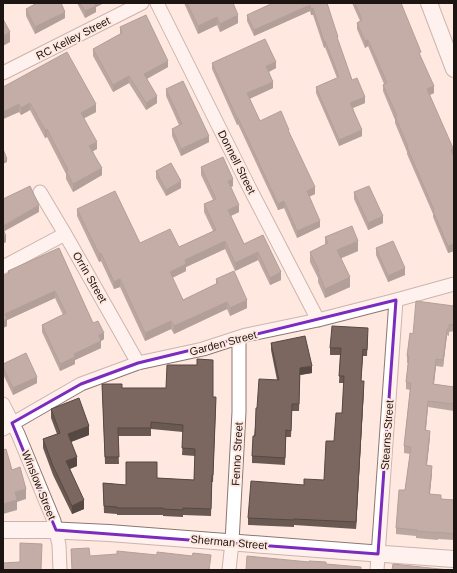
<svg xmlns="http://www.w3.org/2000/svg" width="457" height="573" viewBox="0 0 457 573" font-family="Arial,sans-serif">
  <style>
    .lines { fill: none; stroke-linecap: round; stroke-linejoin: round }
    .minor-casing { stroke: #8c7771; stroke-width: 15 }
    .tertiary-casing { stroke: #8c7771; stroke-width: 18 }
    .minor { stroke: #fff; stroke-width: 13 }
    .tertiary { stroke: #fff; stroke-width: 16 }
    .wall { fill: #6a5953 }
    .shaded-wall { fill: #564843 }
    .building { fill: #7b6760; stroke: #564843 }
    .marked { fill: none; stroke: #7b2cbf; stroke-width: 3; stroke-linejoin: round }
    .labels { text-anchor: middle; stroke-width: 4; stroke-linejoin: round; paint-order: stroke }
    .street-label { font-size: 11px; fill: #1d1512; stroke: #ffe8e0 }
  </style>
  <rect width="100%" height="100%" fill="#ffe8e0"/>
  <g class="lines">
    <defs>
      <path id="minor" d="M157,3L248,185L318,320
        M3,73L142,3
        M40,192L65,234L138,363
        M3,267L65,234
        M3,404L18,434L54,521L59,545L60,570
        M3,429L81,384L138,363L203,349L246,335L318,320L396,300L454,284
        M229,570L232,542L239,412V338
        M377,570L396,300"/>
      <path id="tertiary" d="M429,3L454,69
        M3,530H47L109,533L370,553L454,559"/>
    </defs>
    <use href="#minor" class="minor-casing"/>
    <use href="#tertiary" class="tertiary-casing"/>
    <use href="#minor" class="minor"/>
    <use href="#tertiary" class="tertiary"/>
  </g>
  <path class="wall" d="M77,3H104L96,7V12L85,18Z
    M184,3H233L238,23L220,32L217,25L198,34Z
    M327,3L338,41L352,80L365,103L353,108L362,136L339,146L316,93V87L337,78L325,47L324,48L313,15H311L310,11L254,36L247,21V15Z
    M352,3H401L421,57L434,93L430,95L454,157V251L448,253L433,217V214L407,154V152L395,123V120L383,91V85L384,84L368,46L365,48L357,29V23L360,21Z
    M26,9L65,18L35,34L26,16Z
    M120,27L168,67L147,79L157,103L146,110L129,83L113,92L93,56V49L120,34Z
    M212,63L276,68L269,72L273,88L249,99L260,121L289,132L315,194L309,196L320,227L297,238L284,208L278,210L238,124L237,125L212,69Z
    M3,87L96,112L84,118L97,149L93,151L102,175L73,192L66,179V174L47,137L45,138L30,110L21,115L19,112L3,119Z
    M166,89L209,142L181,156L172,136V129L179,125L166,96Z
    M201,167L233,186L231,187L239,212L231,216L244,244L263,235L281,280L270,285L258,260L235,271L225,249L186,267V271L172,278L183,300L216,284V279L247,308L230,316L227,309L174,334L171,329L145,341L120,287L114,289L101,261L99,262L77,216V209L140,243L179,247L213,231L204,212V204L213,200L201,175Z
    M156,171L181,188L166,196L156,178Z
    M354,192L383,223L368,230L354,199Z
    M325,237L358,251L341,258L350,287L325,298L318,282V278L310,262V252L325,245Z
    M59,248L93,323L104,339L101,341V348L75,360V364L60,371L42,332V325L63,315L55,298L7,320V326L3,328V276L8,274V271Z
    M376,248L405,275L388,282L376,255Z
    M454,306V331L449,332V336L447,335L443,367L436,366L434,384L454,387V411L428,407L426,430L430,437L427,465L432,473L430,494L441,499L454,500V540L438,539V540L416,538V536L396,534V528L405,490L410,454L404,453V446L410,390L406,389V382L408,363H407V356L413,334Z
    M368,335L367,356H363L361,381L364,388L356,529L294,525V527L248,525V518L304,485L324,480L342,413L344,383H339L340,355H330V348Z
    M271,343L312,373L300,375L299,411H292L291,437H286L285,465L252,463V456L257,408L277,380L271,350Z
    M3,364L37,383L13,395L3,374Z
    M102,384L122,388L213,397L216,404L213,482H212L211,516L183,515V517L163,516V515H117V514L104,513L103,483L126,485L157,478L194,480L195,456L182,455L183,432L151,429V436H118L119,464H105Z
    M51,409L89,435L71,442L77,466L70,469L84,509L72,514L53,475L43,448V439L57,434L51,418Z"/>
  <path class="shaded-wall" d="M94,3H104L96,7V12L85,18V11Z
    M310,5V11L254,36V30Z
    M313,8V15H311V9Z
    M65,12V18L35,34V27Z
    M238,15V23L220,32V24Z
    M217,17V25L198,34V26Z
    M10,32V42L3,46V36Z
    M368,40V46L365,48V41Z
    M324,41H325V47L324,48Z
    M168,61V67L144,80V74Z
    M276,62V68L266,73V66Z
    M129,76V83L113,92V85Z
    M273,82V88L247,100V93Z
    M434,86V93L427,96V89Z
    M157,96V103L146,110V103Z
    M365,97V103L350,109V103Z
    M30,103V110L21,115V108Z
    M19,104V112L3,119V112Z
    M96,104V112L81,120V113Z
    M237,118H238V124L237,125Z
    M47,129V137L45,138V130Z
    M362,130V136L339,146V140Z
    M209,136V142L181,156V149Z
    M97,142V149L89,153V146Z
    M453,148V155L451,150Z
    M7,159V162L3,164V161Z
    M102,168V175L73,192V184Z
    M233,179V186L228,188V181Z
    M181,181V188L166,196V190Z
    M315,187V194L307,198V191Z
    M284,201V208L278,210V204Z
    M39,205V212L3,232V226Z
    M239,205V212L228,217V210Z
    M383,216V223L368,230V223Z
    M320,221V227L297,238V231Z
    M6,236V242L3,244V237Z
    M225,241V249L186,267V271L170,279V272L185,260Z
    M358,241V251L337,260V250Z
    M454,244V251L448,253V246Z
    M258,252V260L235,271V263Z
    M101,253V261L99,262V254Z
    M405,268V275L388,282V276Z
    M281,272V280L270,285V278Z
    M350,277V287L325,298V289Z
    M120,279V287L114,289V282Z
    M55,291V298L7,320V326L3,328V321L5,314Z
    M247,300V308L230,316V308Z
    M227,302V309L174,334V326Z
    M171,321V329L145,341V333Z
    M447,329V335L443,367V360Z
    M104,333V339L101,341V348L75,360V364L60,371V364L99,335Z
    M436,359V366L433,391V384Z
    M312,366V373L300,375L299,411L300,368Z
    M37,377V383L13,395V388Z
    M364,381V388L356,529V522Z
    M428,401V407L425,437V430Z
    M89,426V435L68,443V434Z
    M430,431V437L426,472V465Z
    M77,457V466L66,470V461Z
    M432,466V473L429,501V494Z
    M26,489V499L17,502V510L3,514V504L15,492Z
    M84,500V509L72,514V506Z"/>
  <path class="building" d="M37,3H61L65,12L35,27L26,9Z
    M80,3H94L96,6L85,11Z
    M187,3H233L238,15L220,24L217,17L198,26Z
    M273,3H327L338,37H337L352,80L357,78L365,97L350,103L362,130L339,140L316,87L339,77L325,41H324L313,8L311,9L310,5L254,30L247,15Z
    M355,3H401L421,52L419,53L434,86L427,89L453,148L451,150L454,157V244L448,246L433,211L434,210L407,147H408L395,116H397L383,85L387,83L368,40L365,41L357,23L362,20Z
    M146,15L168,61L144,74L157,96L146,103L129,76L113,85L93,49L122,33L120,27Z
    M3,19L10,32L3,36Z
    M265,39L276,62L266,66L273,82L247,93L260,121L281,111L289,130H288L315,187L307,191L320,221L297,231L284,201L278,204L238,118H237L212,63Z
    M67,52L96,104L81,113L97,142L89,146L102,168L73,184L66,171L68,170L47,129L45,130L30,103L21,108L19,104L3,112V87Z
    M183,81L209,136L181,149L172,129L182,124L166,89Z
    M3,149L7,159L3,161Z
    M223,157L233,179L228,181L239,205L228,210L244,244L263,235L281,272L270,278L258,252L235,263L225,241L185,260L186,264L170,272L183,300L218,283L216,279L234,271L247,300L230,308L227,302L174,326L171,321L145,333L120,279L114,282L101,253L99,254L77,209L115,191L140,243L170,229L179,247L216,230L204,204L216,199L201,167Z
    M171,163L181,181L166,190L156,171Z
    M30,186L39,205L3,226V199Z
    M369,186L383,216L368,223L354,192Z
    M352,226L358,241L337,250L350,277L325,289L318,272L319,271L310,252L328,243L325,237Z
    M3,229L6,236L3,237Z
    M393,241L405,268L388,276L376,248Z
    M59,248L93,323L98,321L104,333L99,335L101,341L74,354L75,357L60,364L42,325L66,313L55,291L5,314L7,319L3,321V276L9,273L8,271Z
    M416,301L454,306V324L449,325V329H447L443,360L436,359L433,384L454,387V404L428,401L425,430L430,431L426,465L432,466L429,494L441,495V499L454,500V534L438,532V533L416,531L417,530L396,528L399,490H405L411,447L404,446L411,383L406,382L409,356H407L410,333L413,334Z
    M332,326L368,328L367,350L363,349L361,381H364L356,522L294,519V520L248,518L251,481L304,485V479L324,480L326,441H334L336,413H342L344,376H339L341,348H330Z
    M305,336L312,366L300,368L299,404H292L291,431L286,430L285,458L252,456L253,436H255L256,408H257L259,379L279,380L271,343Z
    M26,353L37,377L13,388L3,367V364Z
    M197,359L213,360V397H216L213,475H212L211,509L183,508V510L163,509V508H117V507L104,506L103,483L126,485V462H157V478L194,480L195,449L182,448L183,425L151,422V428H118L119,457H105L102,384H122V388H166L167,365H197Z
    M79,398L89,426L68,434L77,457L66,461L84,500L72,506L53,466L43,439L60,433L51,409Z
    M6,449L12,470L20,467L26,489L15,492L17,500L3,504V450Z
    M20,543L42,544L41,570H3V563L20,562Z
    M89,548L90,556L117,554V551L157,555V552L192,556L193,553L211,555L209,570H72L71,549Z
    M247,556L309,562V561L326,562V564L361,567V570H246Z
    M393,564L449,570H392Z"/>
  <path d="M0 0H457V573H0ZM396,300L378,554L56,530L12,423L81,384L138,363Z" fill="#ffe8e0" fill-opacity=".55" fill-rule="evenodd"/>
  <path class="marked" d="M396,300L378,554L56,530L12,423L81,384L138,363Z"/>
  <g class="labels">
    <g class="street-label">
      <text transform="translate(73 38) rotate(-27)" y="4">RC Kelley Street</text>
      <text transform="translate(237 162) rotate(63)" y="4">Donnell Street</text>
      <text transform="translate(90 277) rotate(60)" y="4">Orrin Street</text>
      <text transform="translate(223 343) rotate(-15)" y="4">Garden Street</text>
      <text transform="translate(387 435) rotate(-86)" y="4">Stearns Street</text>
      <text transform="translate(237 454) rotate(-87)" y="4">Fenno Street</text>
      <text transform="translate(39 485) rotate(68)" y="4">Winslow Street</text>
      <text transform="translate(229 542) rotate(5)" y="4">Sherman Street</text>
    </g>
  </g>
  <rect width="457" height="573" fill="none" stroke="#1d1512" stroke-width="8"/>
</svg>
